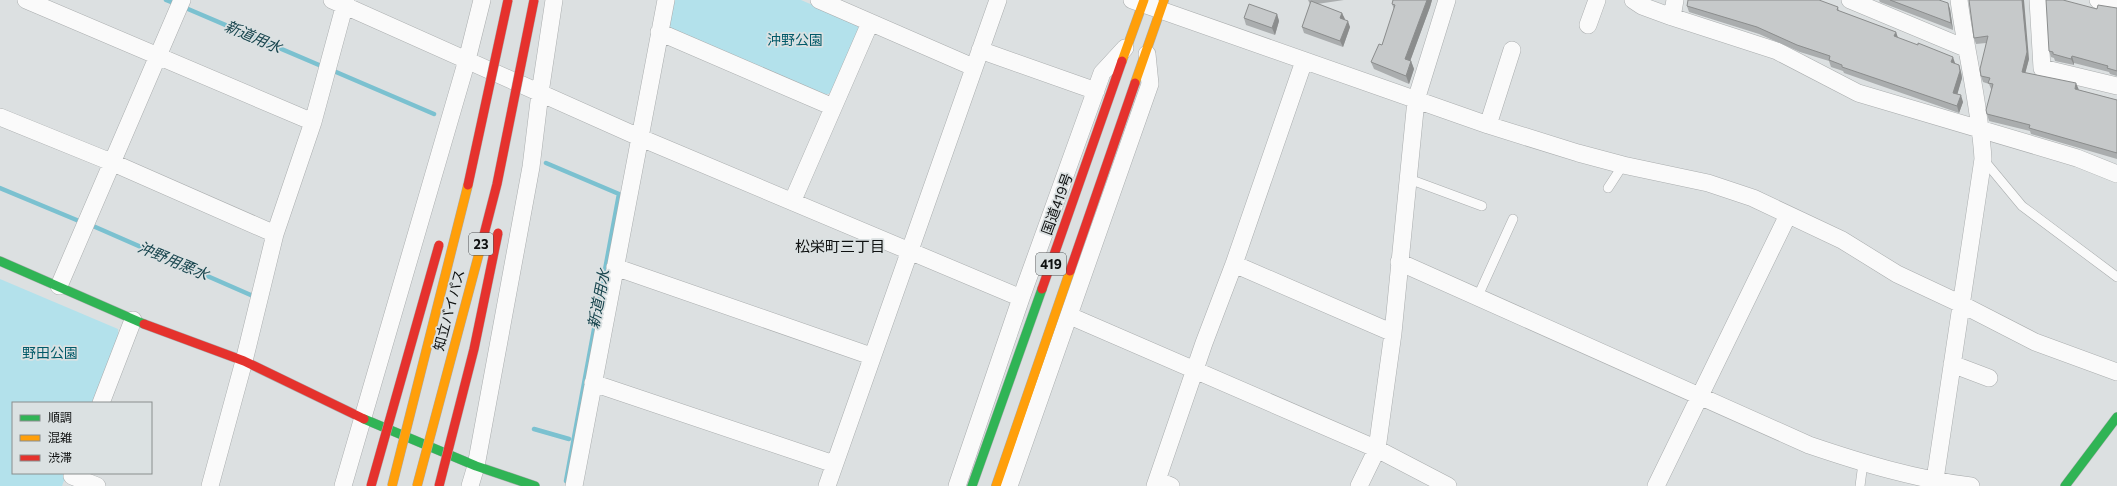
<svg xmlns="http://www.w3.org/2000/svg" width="2117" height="486" viewBox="0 0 2117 486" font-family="Commissioner,'Noto Sans JP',sans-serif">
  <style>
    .green { fill: #b3e1eb }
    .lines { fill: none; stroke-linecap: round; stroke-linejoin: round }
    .stream { stroke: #7bc1d0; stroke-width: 4.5 }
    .lane-casing { stroke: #aaadae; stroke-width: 10 }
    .street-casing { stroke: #aaadae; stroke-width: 18 }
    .fast-casing { stroke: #aaadae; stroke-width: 10 }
    .slow-casing { stroke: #aaadae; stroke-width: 10 }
    .jam-casing { stroke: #aaadae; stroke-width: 10 }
    .lane { stroke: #fafafa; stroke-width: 9 }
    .street { stroke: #fafafa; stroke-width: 17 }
    .fast { stroke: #30b455; stroke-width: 9 }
    .slow { stroke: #ff9f0a; stroke-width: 9 }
    .jam { stroke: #e5322d; stroke-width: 9 }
    .slow-bridge-casing { stroke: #aaadae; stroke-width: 10; stroke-linecap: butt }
    .jam-bridge-casing { stroke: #aaadae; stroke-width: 10; stroke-linecap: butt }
    .slow-bridge { stroke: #ff9f0a; stroke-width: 9 }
    .jam-bridge { stroke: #e5322d; stroke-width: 9 }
    .wall { fill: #aaadae }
    .shaded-wall { fill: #8b8d8d }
    .building { fill: #c6c9ca; stroke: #8b8d8d }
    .labels { text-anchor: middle; stroke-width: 3.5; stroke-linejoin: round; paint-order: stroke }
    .shield { fill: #dbe1e2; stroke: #4c4f50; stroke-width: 1 }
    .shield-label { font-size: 13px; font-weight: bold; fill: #0f1111 }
    .park-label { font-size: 14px; fill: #005968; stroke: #dbe1e2 }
    .street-label { font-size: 14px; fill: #0f1111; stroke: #dbe1e2 }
    .water-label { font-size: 15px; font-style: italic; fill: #17444d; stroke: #dbe1e2 }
    .neighbourhood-label { font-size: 15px; fill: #0f1111; stroke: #dbe1e2 }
  </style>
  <rect width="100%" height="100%" fill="#dce0e1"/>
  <path class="green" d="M672,0H801L857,24L859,30L831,93L824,95L672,30L668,21Z
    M0,279L118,329L119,339L94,403H13V473H67L62,486H0Z"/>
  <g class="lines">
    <path class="stream" d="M166,0L171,2
      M188,9L319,65
      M336,72L434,114
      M546,163L619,194L566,481
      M0,188L79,221
      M93,226L253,296
      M534,429L569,439"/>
    <defs>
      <path id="lane" d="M1983,159L2022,206L2117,277
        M1409,179L1482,206
        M1608,188L1623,165
        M1478,296L1513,219
        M1860,486L1863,463"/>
      <path id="street" d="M26,0L313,122
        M332,0L641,138L1021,298
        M819,0L973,67
        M1132,0L1488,125L1578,153L1623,165L1708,183L1753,198L1842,240L1897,274L1961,304L2035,342L2117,372
        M1633,0L1642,6L1672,17L1777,51L1858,93L2077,158L2117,174
        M1850,0L1965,48
        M2038,0L2042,68L2117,86
        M2098,0L2117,5
        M1672,17L1675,0
        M1588,25L1597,0
        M659,32L833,107
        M980,50L1096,91
        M0,117L111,162L275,234
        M1488,125L1512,50
        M793,200L870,23
        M1399,262L1809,445C1862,463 1915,479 1971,486
        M1234,264L1393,333
        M615,267L871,356
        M59,286L182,0
        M1070,316L1377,449L1448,486
        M1952,364L1989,378
        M593,383L834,464
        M101,403L133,320
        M72,476L97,486
        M1157,480L1171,486
        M210,486L244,361L275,234L313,122L346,0
        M343,486L467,60L482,0
        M470,486L476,466L531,167L540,93L554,0
        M574,486L666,0
        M827,486L998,0
        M957,486L1021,298L1102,73L1125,48
        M1009,486L1150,84L1147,54
        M1155,486L1204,343L1234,264L1304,61
        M1359,486L1377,449L1393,333L1416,100L1447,0
        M1656,486L1788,215
        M1934,486L1983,159C1980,106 1966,53 1959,0"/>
      <path id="fast" d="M0,261L144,324
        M364,419L476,466L535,486
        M972,486L1042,289
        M2065,486L2117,417"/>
      <path id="slow" d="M1122,61L1144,0
        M1135,83L1164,0
        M996,486L1070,271"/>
      <path id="jam" d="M1070,271L1135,83
        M1042,289L1122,61
        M144,324L244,361L364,419"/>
    </defs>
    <use href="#lane" class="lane-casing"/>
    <use href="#street" class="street-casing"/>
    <use href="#fast" class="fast-casing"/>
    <use href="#slow" class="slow-casing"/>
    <use href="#jam" class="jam-casing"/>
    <use href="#lane" class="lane"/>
    <use href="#street" class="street"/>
    <use href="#fast" class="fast"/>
    <use href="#slow" class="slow"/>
    <use href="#jam" class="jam"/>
    <defs>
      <path id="slow-bridge" d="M392,486L468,185
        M417,486L481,246"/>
      <path id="jam-bridge" d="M468,185L508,0
        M481,246L497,184L534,0
        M371,486L439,245
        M439,486L474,349L498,233"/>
    </defs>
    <use href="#slow-bridge" class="slow-bridge-casing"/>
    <use href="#jam-bridge" class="jam-bridge-casing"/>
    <use href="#slow-bridge" class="slow-bridge"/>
    <use href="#jam-bridge" class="jam-bridge"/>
  </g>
  <path class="wall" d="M1308,0H1344L1317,4L1342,13L1344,19L1350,27L1343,47L1304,33L1302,27L1310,4Z
    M1393,0H1432L1430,7L1410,61H1411L1414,69L1409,84L1374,69L1371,62L1382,45L1394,9L1392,4Z
    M1879,0H1939L1950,9L1953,30L1880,2Z
    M1969,0L2029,59L2025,73L2079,90L2117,100V159L2031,134L2030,131L1989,121L1987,114L1992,89H1991L1989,84L1983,82L1981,76L1986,43L1976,44L1974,38Z
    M1687,6L1838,7L1839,11L1896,32L1898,38L1955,63V64L1961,72L1962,78L1957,94L1963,102L1959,113L1844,73L1843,71L1831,67L1829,61L1800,52L1759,34L1689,12Z
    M2117,8V76L2110,74L2109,72L2074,63V65L2055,61L2054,58L2051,57L2049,51L2097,9Z
    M1277,14L1279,21L1275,35L1246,25L1244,18Z"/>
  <path class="shaded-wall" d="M1427,0H1432L1430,7L1408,67L1405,59Z
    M2022,0H2024L2029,59L2024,78L2022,72Z
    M1948,3L1950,9L1953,30L1951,23Z
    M1342,13L1345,19L1343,24L1340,18Z
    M1277,14L1279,21L1275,35L1272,28Z
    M1348,21L1350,27L1343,47L1340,41Z
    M1896,32L1898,38L1894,36Z
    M2072,56L2074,63V65L2071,59Z
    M1953,57L1955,63L1953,68L1951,62Z
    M1411,61L1414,69L1409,84L1406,76Z
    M1959,65L1961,72L1962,78L1956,99L1953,93Z
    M2076,83L2079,90L2075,89Z
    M1961,95L1963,102L1959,113L1957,106Z"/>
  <path class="building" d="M1393,0H1427L1405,59L1411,61L1406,76L1371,62L1379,44L1382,45L1395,5L1392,4Z
    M1688,0H1819L1838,7L1837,10L1896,32L1894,36L1918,45V43L1953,57L1951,62L1959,65L1960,71L1953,93L1961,95L1957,106L1842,67V65L1829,60L1830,56L1797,45L1757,27L1687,6Z
    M1890,0H1939L1948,3L1951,23Z
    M1969,0H2022L2027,52L2022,72L2076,83L2075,89L2117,100V153L2029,128L2030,125L1987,114L1986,110L1993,84L1988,83L1990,78L1981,76L1980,69L1988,36L1974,38Z
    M2046,0H2063L2097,9L2098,5L2117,8V71L2107,68L2108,66L2072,56L2071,59L2053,54V52L2049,51Z
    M1311,1L1342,13L1340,18L1348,21L1340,41L1302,27Z
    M1249,4L1277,14L1272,28L1244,18Z"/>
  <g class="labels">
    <g class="shield">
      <rect x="469" y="233" width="24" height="22" rx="3"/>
      <rect x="1036" y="253" width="30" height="22" rx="3"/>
    </g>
    <g class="shield-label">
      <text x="481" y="249">23</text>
      <text x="1051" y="269">419</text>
    </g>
    <g class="park-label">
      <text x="795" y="45">沖野公園</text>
      <text x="50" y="358">野田公園</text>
    </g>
    <g class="street-label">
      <text transform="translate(1057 204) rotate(-70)" y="5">国道419号</text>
      <text transform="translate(449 310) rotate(-75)" y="5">知立バイパス</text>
    </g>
    <g class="water-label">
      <text transform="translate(253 37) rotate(23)" y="5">新道用水</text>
      <text transform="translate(173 261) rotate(23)" y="5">沖野用悪水</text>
      <text transform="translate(599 299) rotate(-79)" y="5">新道用水</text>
    </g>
    <g class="neighbourhood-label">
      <text x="840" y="252">松栄町三丁目</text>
    </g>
  </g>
  <rect x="12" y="402" width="140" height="72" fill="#dbe1e2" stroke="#898e8e"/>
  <rect x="20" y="415" width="20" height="6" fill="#30b455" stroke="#898e8e"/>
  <text x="48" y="422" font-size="12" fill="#0f1111">順調</text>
  <rect x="20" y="435" width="20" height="6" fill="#ff9f0a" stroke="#898e8e"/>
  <text x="48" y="442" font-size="12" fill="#0f1111">混雑</text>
  <rect x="20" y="455" width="20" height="6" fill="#e5322d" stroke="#898e8e"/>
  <text x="48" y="462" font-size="12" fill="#0f1111">渋滞</text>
</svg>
